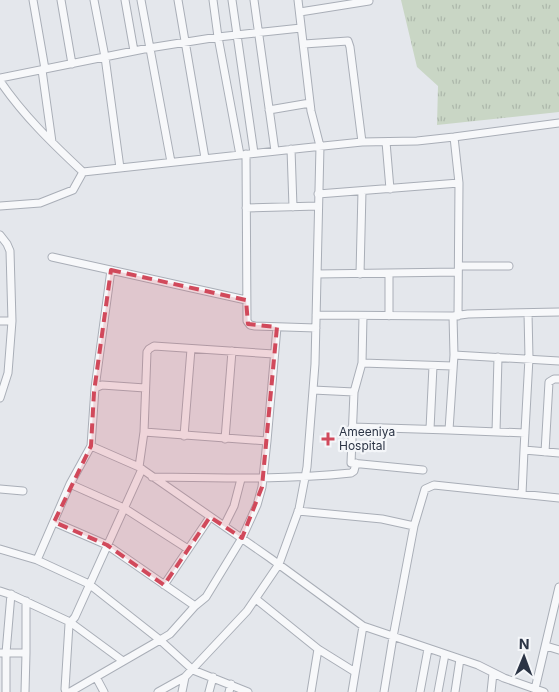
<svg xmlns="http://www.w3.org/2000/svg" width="559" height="692" viewBox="0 0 559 692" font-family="Inter,sans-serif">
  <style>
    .grass { fill: url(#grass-tufts) }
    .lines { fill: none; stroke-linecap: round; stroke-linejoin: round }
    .minor-casing { stroke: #a9aeb7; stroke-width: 9 }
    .minor { stroke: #f7f8fa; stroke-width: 7 }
    .marked { fill: #d1495b; fill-opacity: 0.2; stroke: #d1495b; stroke-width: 4; stroke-dasharray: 10 6; stroke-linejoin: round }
    .poi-dot { fill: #d1495b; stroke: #f4f6f9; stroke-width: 2 }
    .labels { text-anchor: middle; stroke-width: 4.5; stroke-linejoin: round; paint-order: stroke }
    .poi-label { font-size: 12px; fill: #2b3445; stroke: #f4f6f9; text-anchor: start }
  </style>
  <defs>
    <pattern id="grass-tufts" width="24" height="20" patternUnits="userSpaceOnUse" patternTransform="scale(1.25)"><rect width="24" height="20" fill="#c9d6c5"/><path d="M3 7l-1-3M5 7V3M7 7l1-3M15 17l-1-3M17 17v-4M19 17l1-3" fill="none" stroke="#adb8ab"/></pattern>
  </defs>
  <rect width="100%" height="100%" fill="#e4e7ec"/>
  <path class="grass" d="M401,0H559V112L437,125L438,86L417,67Z"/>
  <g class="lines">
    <defs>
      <path id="minor" d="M33,0L45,69
        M61,0L72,64
        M94,0L105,57L120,168
        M125,0L134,51
        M141,0L171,162
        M178,0L205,158
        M213,0L218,37L240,155
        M232,0L254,153
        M254,0L275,151
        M300,12L369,1
        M304,44L348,41L350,47L362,142
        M42,70L52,142
        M0,78L149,48L218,37L301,28
        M0,81C23,115 53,144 83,172L304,148L362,142L417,141L454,137L559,123
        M269,110L310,103
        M454,137L459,183L458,316
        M386,142L390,189
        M291,149L293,207
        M246,154L247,321L250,325L255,326L316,328
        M318,194L459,183
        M0,206L40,203L73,190L83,172
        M246,208L318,206
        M0,235L7,244L10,251L12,321
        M52,257L246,300
        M459,266H509
        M389,273V316
        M317,274L458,272
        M360,274L362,191
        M528,313L529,358L524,450L559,453
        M316,315L453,316L468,314L559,312
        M0,321H12L8,373L0,398
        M454,355L559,361
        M362,363L453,366
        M95,388L111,270
        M313,390L354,392L351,463L423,470
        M354,392L362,363L363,316
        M352,427L449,430L454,355L453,316
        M430,429L433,366
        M449,430L525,433
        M144,432L267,441
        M496,432L498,357
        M184,436L191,349
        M225,439L232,351
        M91,446L95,388L102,385L145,388
        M545,452L549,382L554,379H559
        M139,467L144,432L147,352L149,349L154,346L274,354
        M152,477C219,478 285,480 351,473L354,471L356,463
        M70,484L124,508L188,549
        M0,489L23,491
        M522,494L524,450
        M298,511L382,519L414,526L393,637L384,692
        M54,522L107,545L195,606L170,634L160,640L193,670L248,692
        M224,526L234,506L241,479
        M414,526L425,489L434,485L559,498
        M0,549L37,560
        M164,585L210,517
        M0,591L12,595L70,622L123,661
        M256,599L318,649L355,672
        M195,606L206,597L242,538L257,505L262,487L267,441L277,327
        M546,646L559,650
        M0,653H26V601
        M96,677L104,692
        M535,689L559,587
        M6,692V653L11,594
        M25,692L26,653
        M66,692L65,689L69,624L75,617L142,469
        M70,692L160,640L89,584L37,560L70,484L91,446L139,467L270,558L363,626L478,665L504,678L544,692
        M158,692L185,677L247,611L279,564L299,509L307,467L315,364L320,146L311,111L298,0
        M182,692L185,677
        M209,692L213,677
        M229,692L231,684
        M311,692L318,649
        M352,692L363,626
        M420,692L428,649
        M438,692L445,654
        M455,692L460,659
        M491,692L493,673"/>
    </defs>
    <use href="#minor" class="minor-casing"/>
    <use href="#minor" class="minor"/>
  </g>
  <path class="marked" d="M111,270L246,300L248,324L277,327L262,487L242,538L210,517L164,585L107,545L54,522L91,446L94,392Z"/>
  <path class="poi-dot" d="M325.5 431.5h5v5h5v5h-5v5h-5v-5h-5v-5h5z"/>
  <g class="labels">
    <g class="poi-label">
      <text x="339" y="436">Ameeniya<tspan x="339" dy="14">Hospital</tspan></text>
    </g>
  </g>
  <g transform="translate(524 657) rotate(1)" stroke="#f4f6f9" stroke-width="4" paint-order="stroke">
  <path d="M0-4L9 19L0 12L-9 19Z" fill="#2b3445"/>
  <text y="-8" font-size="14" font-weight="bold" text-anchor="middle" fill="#2b3445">N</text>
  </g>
</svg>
